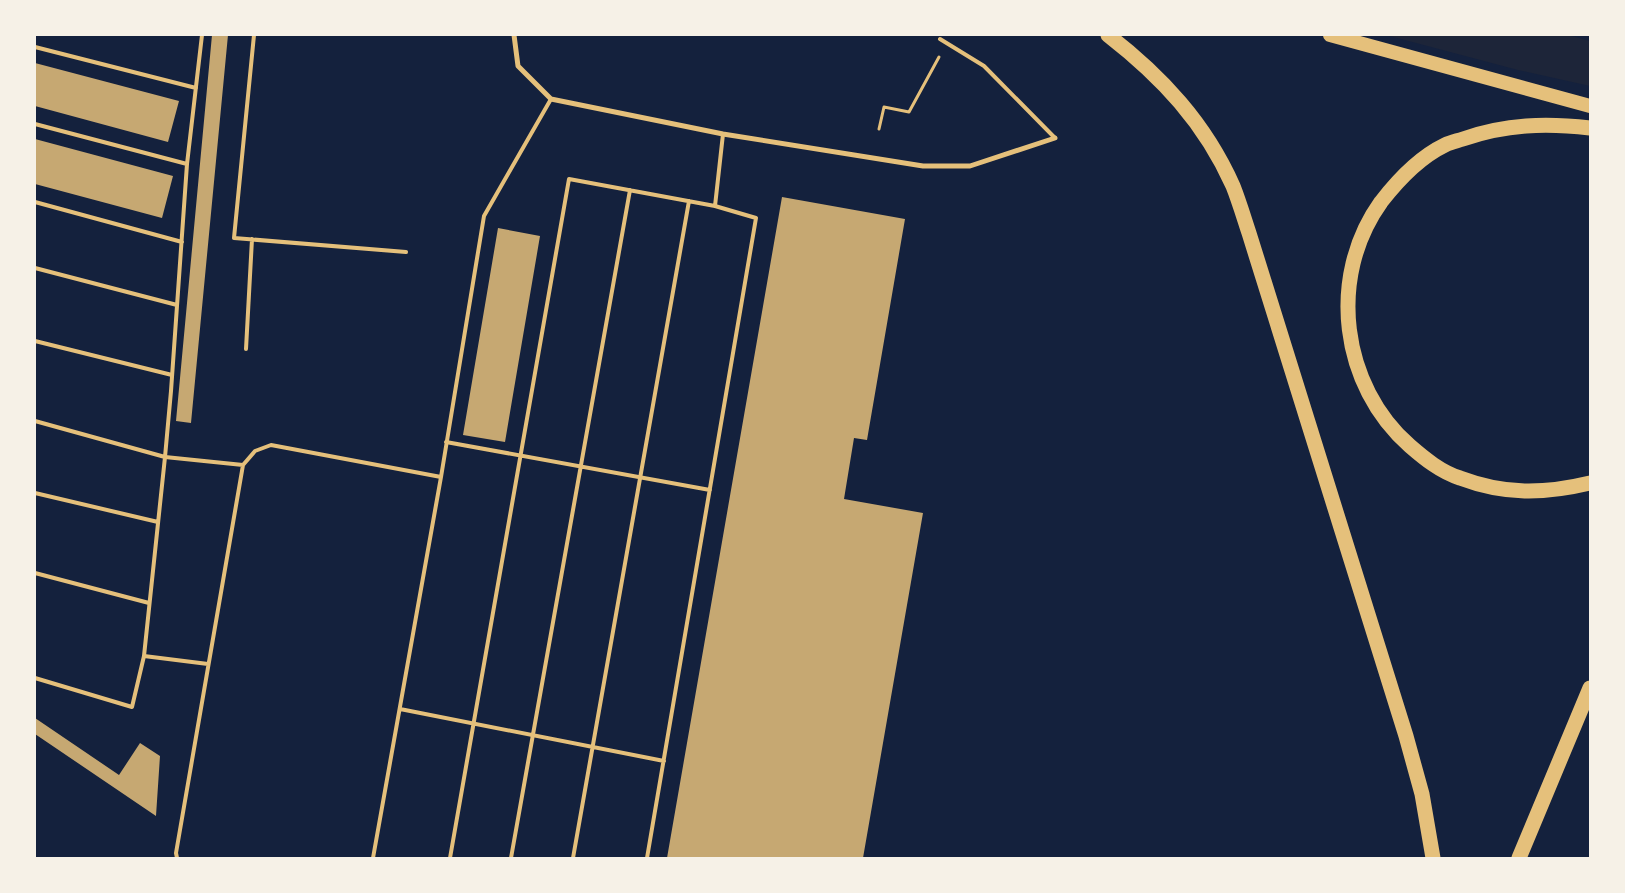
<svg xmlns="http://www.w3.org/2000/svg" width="1625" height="893" viewBox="0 0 1625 893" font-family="Commissioner,sans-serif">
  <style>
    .green { fill: #1d2539 }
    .building { fill: #c6a872 }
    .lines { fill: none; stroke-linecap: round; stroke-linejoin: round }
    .path { stroke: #e5c07b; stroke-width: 3 }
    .service { stroke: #e5c07b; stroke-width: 4 }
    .minor { stroke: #e5c07b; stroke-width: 5 }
    .trunk { stroke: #e5c07b; stroke-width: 14 }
    .motorway { stroke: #e5c07b; stroke-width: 15 }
  </style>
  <rect width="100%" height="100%" fill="#14213d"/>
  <path class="green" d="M1386,35H1568L1590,41V86L1518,70Z"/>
  <path class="building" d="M212,35H228L191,423L176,421Z
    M35,63L179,101L168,142L35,106Z
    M35,139L173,176L162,218L35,184Z
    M782,197L905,219L867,440L854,438L844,499L923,513L863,858H667Z
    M498,228L540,236L505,442L463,435Z
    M35,718L119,775L140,743L160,756L156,816L35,734Z"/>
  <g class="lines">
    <path class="path" d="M879,129L884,107L909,112L939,57"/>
    <path class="service" d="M254,35L234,238L406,252
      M940,39L984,66L1055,138
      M35,47L196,88
      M35,124L187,164
      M35,202L182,242
      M715,206L723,134
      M35,268L177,305
      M35,341L172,375
      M246,349L252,239
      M35,421L165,457L243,465
      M446,442L710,490
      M35,493L158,522
      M35,573L149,603
      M144,656L208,664
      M35,678L132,707L144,656L165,457L171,391L187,164L202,35
      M400,709L664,761
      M177,858L176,853L243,465L255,451L271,445L441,477
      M373,858L441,477L484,216L551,99
      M450,858L569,179L715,206L756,218L647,858
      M511,858L630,190
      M573,858L689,201"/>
    <path class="minor" d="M514,35L518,66L551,99L723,134L923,166H970L1055,138"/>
    <path class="trunk" d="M1330,35L1590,106"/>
    <path class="motorway" d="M1108,35C1162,77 1205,123 1233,186C1239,201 1244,218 1249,233L1406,736L1422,794L1433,858
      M1590,128C1546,123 1506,124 1463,139C1457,141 1451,142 1445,145C1420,157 1398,180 1381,202C1327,277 1341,386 1410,446C1425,459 1441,472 1460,478C1505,495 1544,494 1590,483
      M1519,858L1590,688"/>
  </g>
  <rect width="1625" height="893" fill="none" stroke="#f6f1e7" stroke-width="72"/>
</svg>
